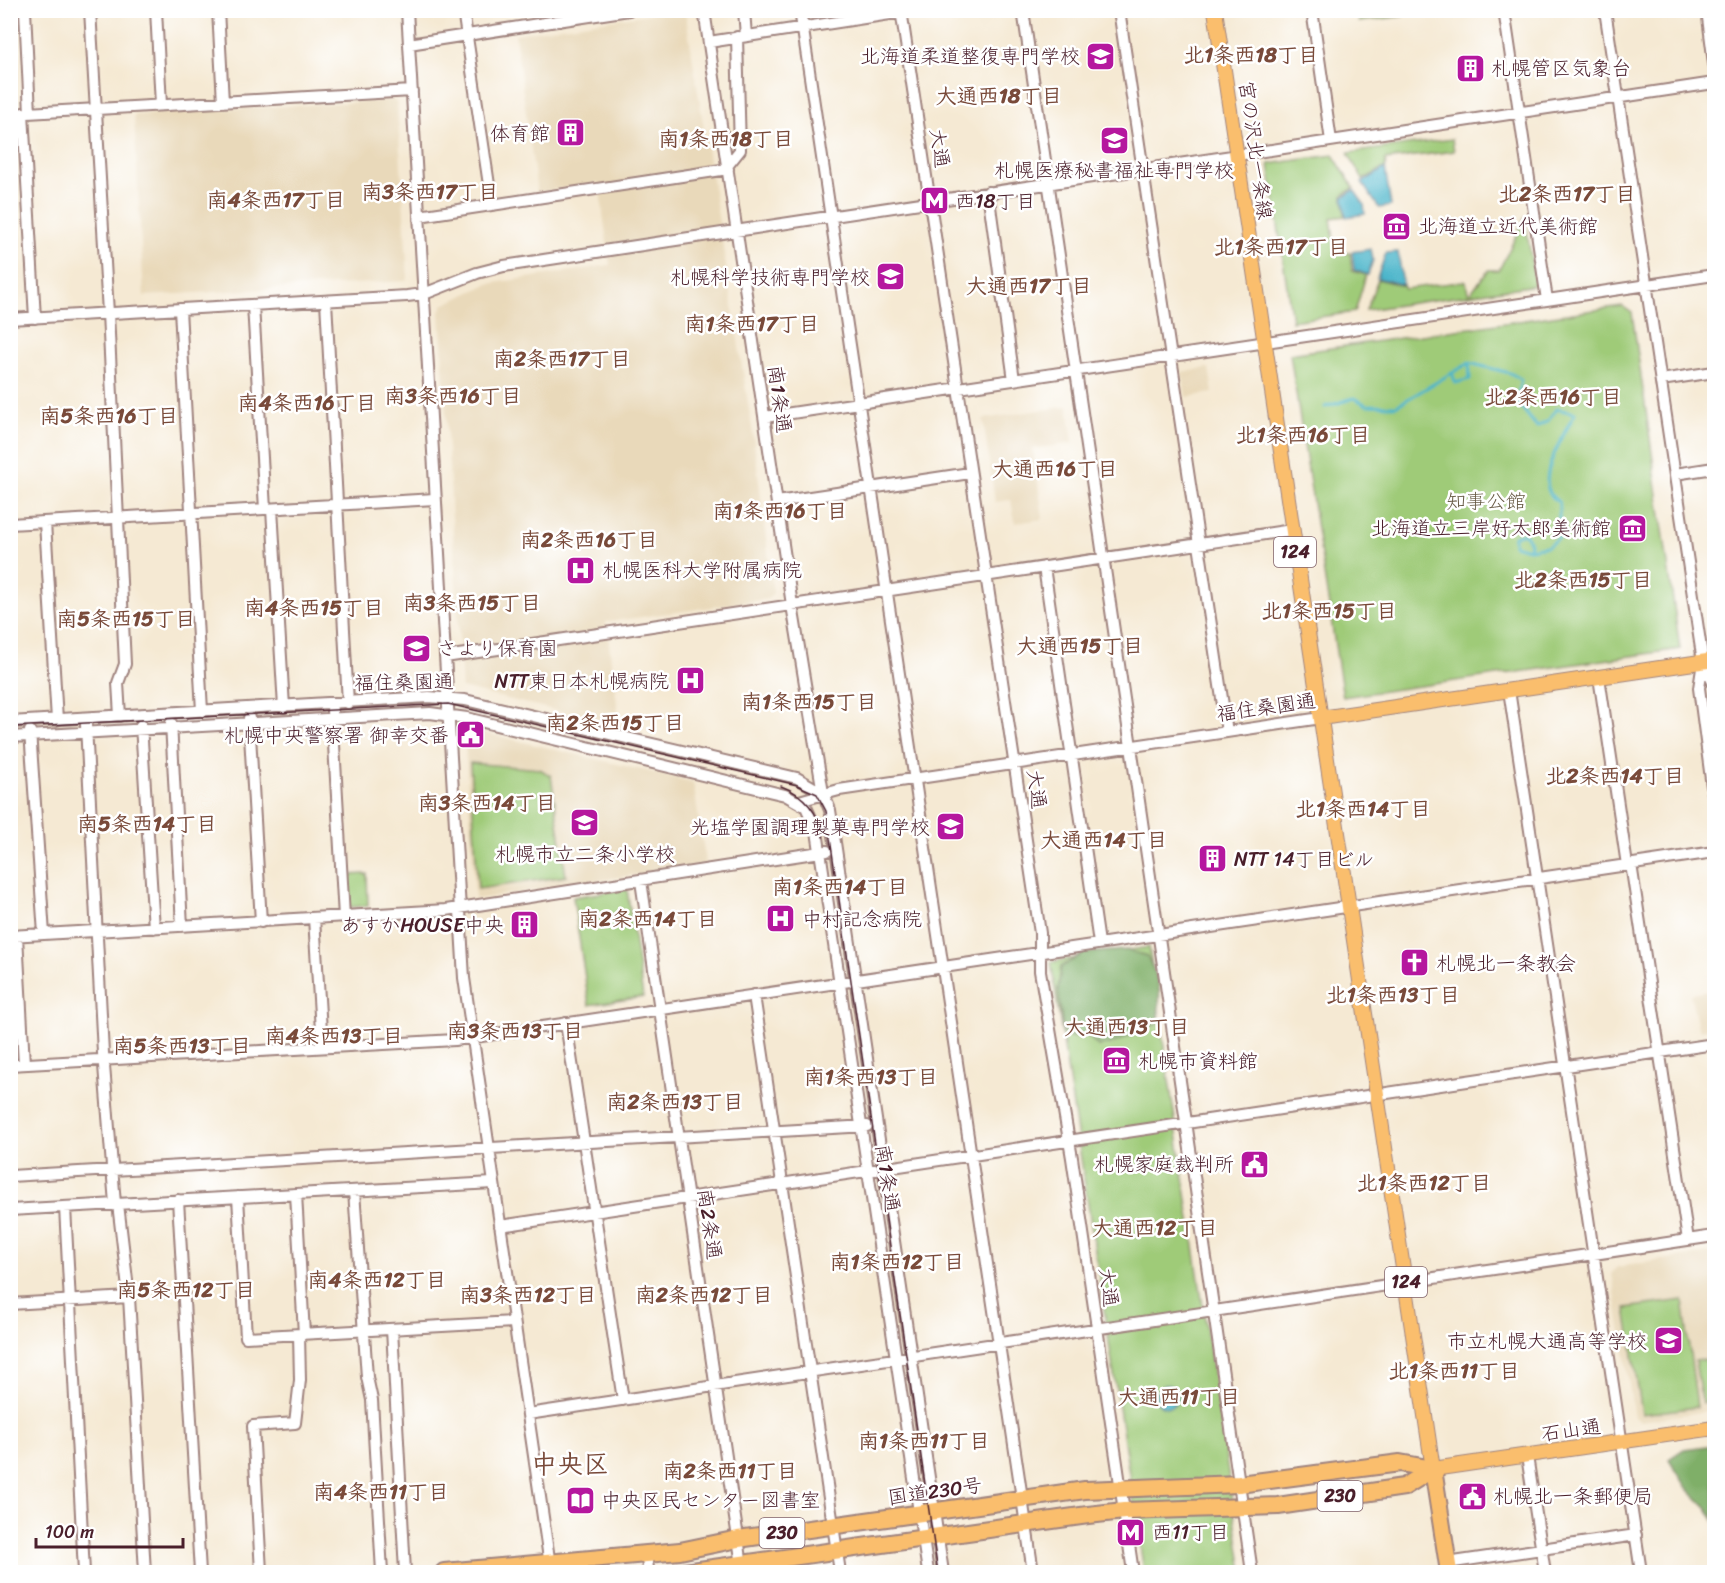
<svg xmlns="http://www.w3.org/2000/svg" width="1725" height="1583" viewBox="0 0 1725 1583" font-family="Sriracha,'Klee One',sans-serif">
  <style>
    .built { fill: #e9d9ba }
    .green { fill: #9fcb78; stroke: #747552; stroke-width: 1.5 }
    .forest { fill: #7faf68; stroke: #64674a; stroke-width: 1.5 }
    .water { fill: #4cb5ca; stroke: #4b6a7a; stroke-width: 1.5 }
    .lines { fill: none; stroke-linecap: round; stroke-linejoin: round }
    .stream { stroke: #4cb5ca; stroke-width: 3 }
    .minor-casing { stroke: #a0847f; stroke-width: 14 }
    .major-casing { stroke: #a0847f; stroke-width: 16 }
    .highway-casing { stroke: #a0847f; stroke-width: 20 }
    .minor { stroke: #fff; stroke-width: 10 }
    .major { stroke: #fabe6d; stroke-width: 14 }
    .highway { stroke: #fabe6d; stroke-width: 16 }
    .tram { stroke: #4a1f2b; stroke-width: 1.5 }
    .labels { text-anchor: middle; stroke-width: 5; stroke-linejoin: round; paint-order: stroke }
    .shield { fill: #fff; stroke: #80626b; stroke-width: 1.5 }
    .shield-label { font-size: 18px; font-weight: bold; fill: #4a1f2b }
    .poi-label { font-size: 20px; fill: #4a1f2b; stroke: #fff; text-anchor: start }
    .street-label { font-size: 20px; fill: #4a1f2b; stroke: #fff }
    .park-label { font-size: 20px; fill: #685b46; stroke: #fff }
    .neighbourhood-label { font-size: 21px; font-weight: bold; fill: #794a3a; stroke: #fff }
    .district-label { font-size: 26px; font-weight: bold; fill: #794a3a; stroke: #fff }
  </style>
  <rect width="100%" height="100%" fill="#fff"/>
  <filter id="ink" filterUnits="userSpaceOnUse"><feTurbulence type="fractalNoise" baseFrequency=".0167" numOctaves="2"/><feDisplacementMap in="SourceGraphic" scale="12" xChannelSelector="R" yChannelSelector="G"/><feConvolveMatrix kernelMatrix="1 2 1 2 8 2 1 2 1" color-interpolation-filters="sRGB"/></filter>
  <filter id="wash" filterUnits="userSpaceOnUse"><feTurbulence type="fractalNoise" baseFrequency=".008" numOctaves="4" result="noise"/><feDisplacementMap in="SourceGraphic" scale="24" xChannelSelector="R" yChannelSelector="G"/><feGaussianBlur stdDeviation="1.35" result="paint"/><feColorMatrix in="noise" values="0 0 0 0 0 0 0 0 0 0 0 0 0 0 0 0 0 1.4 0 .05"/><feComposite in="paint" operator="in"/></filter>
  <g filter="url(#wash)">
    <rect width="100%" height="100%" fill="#f5e9d3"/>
    <path class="built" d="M669,11H685L753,434L773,593L768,599L606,622L620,726L462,688L440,312L443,305L488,284L610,265L599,183L537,192L515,34Z
      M394,100L397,103L408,278L405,281L144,296L134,115Z
      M1209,368L1213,393L1186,397L1182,372Z
      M1068,406L1073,443L1033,449L1043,519L1015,523L1011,500L995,502L983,419Z
      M481,732L693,782L706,864L477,899L475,897L465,744Z
      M1714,990V1028L1699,1030L1690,994Z
      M1714,1252V1410L1640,1421L1634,1417L1612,1273L1617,1267Z"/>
    <path class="green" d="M1358,11H1402L1403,16L1359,22Z
      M1452,139L1454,151L1385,160L1386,167L1363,180L1348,153Z
      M1333,155L1354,188L1343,195L1345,216L1331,218L1336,254L1350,253L1352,271L1366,275L1355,312L1292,321L1269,164Z
      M1525,218L1535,285L1366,310L1378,279L1403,286L1405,289L1466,281L1468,292H1471L1489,270H1499Z
      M1622,306L1632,313L1680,649L1343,697L1290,354Z
      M470,763L540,769L551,776L566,876L478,889Z
      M367,874L368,906L349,907L347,875Z
      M627,889L643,997L589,1005L573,897Z
      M1149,947L1243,1572H1144L1051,962Z
      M1683,1300L1697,1407L1642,1414L1626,1308Z
      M1714,1358V1401L1702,1403L1695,1361Z"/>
    <path class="forest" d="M1126,950L1147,956C1162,982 1161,995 1157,1024C1136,1030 1120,1045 1098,1046L1088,1036L1071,1037L1063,1032L1058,989L1061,967L1084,953Z
      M1714,1445V1520L1707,1508L1687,1488L1669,1459L1684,1449Z"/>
    <path class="water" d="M1385,168L1391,206L1379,208L1362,183Z
      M1354,190L1364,204L1365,214L1346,217L1343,197Z
      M1371,249L1373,260L1368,275L1354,270L1352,252Z
      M1398,252L1403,285L1377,278L1386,253Z
      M1156 1396a11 11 0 1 1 22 0a11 11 0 1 1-22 0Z"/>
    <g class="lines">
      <path class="stream" d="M1453,375L1455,383L1470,379L1469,363
        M1325,407L1354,398L1367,405L1396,406L1469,363L1510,373L1521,379L1517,402L1537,427L1548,421L1556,409L1575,413C1564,436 1529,486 1559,502V538L1547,546L1529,549L1530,543L1524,533L1514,536V545L1529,549"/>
    </g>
  </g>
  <g filter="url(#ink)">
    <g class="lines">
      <defs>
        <path id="minor" d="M25,10L30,113
          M90,10L108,313L125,664L118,683L120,716
          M156,10L161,105
          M218,10L223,102
          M407,10L464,978L551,1572
          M463,10L492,205
          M704,10L792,605L823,793L830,810L836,849L943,1572
          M744,10L746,36
          M800,10L1033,1572
          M901,10L1040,933V971L1072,1158L1133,1572
          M1023,10L1252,1572
          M1119,10L1227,732
          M1312,10L1331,141
          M1504,10L1547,300
          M1605,10L1703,662L1699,688L1714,802
          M1707,10L1714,64
          M709,42L916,10
          M409,44L629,10
          M23,113L35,318
          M10,114L412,91
          M728,165L740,150L737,37
          M988,192L1014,380
          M419,216L728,169
          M326,301L348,703
          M253,305L265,509
          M180,309L202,711
          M10,319L407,296L424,294L477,273L504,266L1714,83
          M1661,380L1714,372
          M765,417L1714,275
          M1675,474L1714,468
          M777,502L970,473
          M272,509L284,707
          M45,522L57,720
          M10,524L435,499
          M1044,567L1099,943
          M445,657L1292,530
          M1703,662L1714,684
          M1599,677L1627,865
          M1509,690L1641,1572
          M332,710L344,917
          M249,718L261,922
          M10,722L429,697L465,700L797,778L823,793
          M171,723L182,926
          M86,725L103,1053L115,1204
          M141,725L154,928
          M30,731L44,934
          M10,737L430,713L467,718L785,795L806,807L817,831L928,1572
          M799,801L839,790L1321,718
          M1631,864L1688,1240
          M641,881L743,1572
          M314,918L322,1047
          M10,936L446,910L827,851
          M17,936L24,1064
          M754,995L840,1572
          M566,1023L623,1400
          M10,1065L455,1040L1714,852
          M10,1176L867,1126
          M354,1191L367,1377L372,1400L382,1572
          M296,1194L304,1334
          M238,1197L246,1337L513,1322
          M178,1200L200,1572
          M118,1204L129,1297L145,1572
          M65,1207L84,1572
          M10,1210L493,1183
          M500,1226L1714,1044
          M10,1304L129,1297
          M392,1329L405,1572
          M528,1414L1714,1236
          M1527,1456L1545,1572
          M647,1553L648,1572
          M1447,1563L1636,1535
          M261,1572L253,1426L295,1423L300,1380L299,1334"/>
        <path id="major" d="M1215,10L1433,1469L1714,1428
          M1321,718L1714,660"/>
        <path id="highway" d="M1433,1469L1449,1572
          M444,1572L680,1551L738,1539L1085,1490L1239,1484L1400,1463L1433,1469
          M685,1572L1088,1515L1124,1511L1278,1506L1404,1487L1433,1469"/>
      </defs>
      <use href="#minor" class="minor-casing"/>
      <use href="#major" class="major-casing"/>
      <use href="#highway" class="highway-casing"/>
      <use href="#minor" class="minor"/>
      <use href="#major" class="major"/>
      <use href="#highway" class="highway"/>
      <path class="tram" d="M10,727L448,704L797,785L817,794L826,811L938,1572
        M781,786C804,794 819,813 823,837"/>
    </g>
  </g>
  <defs>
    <symbol id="university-square" viewBox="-11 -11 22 22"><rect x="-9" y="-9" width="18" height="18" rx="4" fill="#b5179e" stroke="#fff"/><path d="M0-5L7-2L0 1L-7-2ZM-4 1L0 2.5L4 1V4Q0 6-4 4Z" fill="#fff"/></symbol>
    <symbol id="building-square" viewBox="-11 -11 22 22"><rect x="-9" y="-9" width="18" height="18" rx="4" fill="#b5179e" stroke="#fff"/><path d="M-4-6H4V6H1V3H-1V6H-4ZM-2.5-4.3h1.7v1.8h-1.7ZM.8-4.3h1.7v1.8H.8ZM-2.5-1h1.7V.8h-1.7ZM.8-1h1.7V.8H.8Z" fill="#fff"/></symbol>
    <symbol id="metro-square" viewBox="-11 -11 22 22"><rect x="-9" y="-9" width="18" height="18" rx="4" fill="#b5179e" stroke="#fff"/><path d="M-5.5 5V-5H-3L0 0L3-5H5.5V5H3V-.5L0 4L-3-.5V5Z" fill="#fff"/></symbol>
    <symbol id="museum-square" viewBox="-11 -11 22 22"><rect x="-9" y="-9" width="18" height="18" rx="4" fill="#b5179e" stroke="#fff"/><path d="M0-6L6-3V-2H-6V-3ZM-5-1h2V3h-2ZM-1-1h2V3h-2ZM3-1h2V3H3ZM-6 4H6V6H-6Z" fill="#fff"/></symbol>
    <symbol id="hospital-square" viewBox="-11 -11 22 22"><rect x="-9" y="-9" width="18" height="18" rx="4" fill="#b5179e" stroke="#fff"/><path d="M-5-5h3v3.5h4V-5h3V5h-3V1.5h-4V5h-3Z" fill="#fff"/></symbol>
    <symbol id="school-square" viewBox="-11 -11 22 22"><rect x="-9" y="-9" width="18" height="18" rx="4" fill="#b5179e" stroke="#fff"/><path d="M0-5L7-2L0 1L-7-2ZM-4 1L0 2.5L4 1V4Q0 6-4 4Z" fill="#fff"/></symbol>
    <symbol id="civic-square" viewBox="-11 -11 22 22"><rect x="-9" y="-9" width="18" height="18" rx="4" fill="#b5179e" stroke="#fff"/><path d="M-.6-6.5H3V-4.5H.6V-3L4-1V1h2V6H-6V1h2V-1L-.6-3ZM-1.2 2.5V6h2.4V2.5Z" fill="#fff"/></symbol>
    <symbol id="church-square" viewBox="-11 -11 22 22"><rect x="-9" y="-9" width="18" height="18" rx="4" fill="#b5179e" stroke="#fff"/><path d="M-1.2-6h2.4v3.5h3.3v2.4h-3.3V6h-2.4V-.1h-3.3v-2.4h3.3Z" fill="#fff"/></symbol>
    <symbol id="library-square" viewBox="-11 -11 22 22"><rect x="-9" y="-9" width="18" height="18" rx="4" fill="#b5179e" stroke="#fff"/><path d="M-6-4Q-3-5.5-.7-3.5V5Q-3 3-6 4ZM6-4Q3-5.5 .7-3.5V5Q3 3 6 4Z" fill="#fff"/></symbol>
  </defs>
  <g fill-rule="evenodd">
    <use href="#university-square" x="1084" y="40" width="33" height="33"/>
    <use href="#building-square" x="1454" y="52" width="33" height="33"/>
    <use href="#building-square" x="554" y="116" width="33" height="33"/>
    <use href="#university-square" x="1098" y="124" width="33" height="33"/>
    <use href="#metro-square" x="918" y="184" width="33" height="33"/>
    <use href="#museum-square" x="1380" y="210" width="33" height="33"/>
    <use href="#university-square" x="874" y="260" width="33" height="33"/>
    <use href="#museum-square" x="1616" y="512" width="33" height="33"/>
    <use href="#hospital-square" x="564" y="554" width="33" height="33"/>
    <use href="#school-square" x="400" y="632" width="33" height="33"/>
    <use href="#hospital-square" x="674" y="664" width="33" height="33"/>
    <use href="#civic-square" x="454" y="718" width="33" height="33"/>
    <use href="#school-square" x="568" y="806" width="33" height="33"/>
    <use href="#university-square" x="934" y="810" width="33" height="33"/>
    <use href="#building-square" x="1196" y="842" width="33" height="33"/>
    <use href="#hospital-square" x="764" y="902" width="33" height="33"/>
    <use href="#building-square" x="508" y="908" width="33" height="33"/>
    <use href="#church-square" x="1398" y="946" width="33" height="33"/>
    <use href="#museum-square" x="1100" y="1044" width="33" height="33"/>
    <use href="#civic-square" x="1238" y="1148" width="33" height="33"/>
    <use href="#school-square" x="1652" y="1324" width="33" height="33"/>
    <use href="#civic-square" x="1456" y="1480" width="33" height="33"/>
    <use href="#library-square" x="564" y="1484" width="33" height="33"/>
    <use href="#metro-square" x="1114" y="1516" width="33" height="33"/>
  </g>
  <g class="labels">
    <g class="shield">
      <rect x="1274" y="537" width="42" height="30" rx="4.5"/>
      <rect x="1385" y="1267" width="42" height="30" rx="4.5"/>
      <rect x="1317.5" y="1481" width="45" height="30" rx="4.5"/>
      <rect x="759.5" y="1518" width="45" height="30" rx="4.5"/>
    </g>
    <g class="shield-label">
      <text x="1295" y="558">124</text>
      <text x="1406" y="1288">124</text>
      <text x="1340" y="1502">230</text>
      <text x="782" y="1539">230</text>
    </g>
    <g class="poi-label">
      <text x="1080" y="63" text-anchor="end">北海道柔道整復専門学校</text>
      <text x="1491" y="75">札幌管区気象台</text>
      <text x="550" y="140" text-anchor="end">体育館</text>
      <text x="1114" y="177" text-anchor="middle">札幌医療秘書福祉専門学校</text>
      <text x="955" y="208">西18丁目</text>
      <text x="1418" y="233">北海道立近代美術館</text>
      <text x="870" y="284" text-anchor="end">札幌科学技術専門学校</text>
      <text x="1611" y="535" text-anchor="end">北海道立三岸好太郎美術館</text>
      <text x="602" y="577">札幌医科大学附属病院</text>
      <text x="437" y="655">さより保育園</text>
      <text x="669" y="688" text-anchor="end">NTT東日本札幌病院</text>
      <text x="449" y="742" text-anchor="end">札幌中央警察署 御幸交番</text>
      <text x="930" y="834" text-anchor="end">光塩学園調理製菓専門学校</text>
      <text x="585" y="861" text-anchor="middle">札幌市立二条小学校</text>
      <text x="1234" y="866">NTT 14丁目ビル</text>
      <text x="802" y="926">中村記念病院</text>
      <text x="504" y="932" text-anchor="end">あすかHOUSE中央</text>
      <text x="1436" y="970">札幌北一条教会</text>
      <text x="1138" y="1068">札幌市資料館</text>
      <text x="1234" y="1171" text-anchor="end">札幌家庭裁判所</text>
      <text x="1647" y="1348" text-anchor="end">市立札幌大通高等学校</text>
      <text x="1493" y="1503">札幌北一条郵便局</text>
      <text x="601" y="1507">中央区民センター図書室</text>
      <text x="1152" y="1539">西11丁目</text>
    </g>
    <g class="street-label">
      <text transform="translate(940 148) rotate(81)" y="7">大通</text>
      <text transform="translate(1256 150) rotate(82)" y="7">宮の沢北一条線</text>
      <text transform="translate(780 399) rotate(82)" y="7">南1条通</text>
      <text transform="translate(404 682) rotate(-1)" y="7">福住桑園通</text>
      <text transform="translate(1266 707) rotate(-8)" y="7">福住桑園通</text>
      <text transform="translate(1037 789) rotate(82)" y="7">大通</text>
      <text transform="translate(888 1178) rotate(81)" y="7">南1条通</text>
      <text transform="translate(710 1224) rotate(82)" y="7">南2条通</text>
      <text transform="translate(1109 1287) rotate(82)" y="7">大通</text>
      <text transform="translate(1571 1430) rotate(-8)" y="7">石山通</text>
      <text transform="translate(935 1491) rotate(-8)" y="7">国道230号</text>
    </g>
    <g class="park-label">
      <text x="1486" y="508">知事公館</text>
    </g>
    <g class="neighbourhood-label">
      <text x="1251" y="62">北1条西18丁目</text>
      <text x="999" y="103">大通西18丁目</text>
      <text x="726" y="146">南1条西18丁目</text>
      <text x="430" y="199">南3条西17丁目</text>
      <text x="1567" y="201">北2条西17丁目</text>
      <text x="276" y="207">南4条西17丁目</text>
      <text x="1281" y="254">北1条西17丁目</text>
      <text x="1029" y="293">大通西17丁目</text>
      <text x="752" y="331">南1条西17丁目</text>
      <text x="562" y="366">南2条西17丁目</text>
      <text x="453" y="403">南3条西16丁目</text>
      <text x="1553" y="404">北2条西16丁目</text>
      <text x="307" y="410">南4条西16丁目</text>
      <text x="109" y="423">南5条西16丁目</text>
      <text x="1303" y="442">北1条西16丁目</text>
      <text x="1055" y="476">大通西16丁目</text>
      <text x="780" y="518">南1条西16丁目</text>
      <text x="589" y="547">南2条西16丁目</text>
      <text x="1583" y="587">北2条西15丁目</text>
      <text x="472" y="610">南3条西15丁目</text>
      <text x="314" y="615">南4条西15丁目</text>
      <text x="1329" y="618">北1条西15丁目</text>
      <text x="126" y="626">南5条西15丁目</text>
      <text x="1080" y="653">大通西15丁目</text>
      <text x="809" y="709">南1条西15丁目</text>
      <text x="615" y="730">南2条西15丁目</text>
      <text x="1615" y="783">北2条西14丁目</text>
      <text x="487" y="810">南3条西14丁目</text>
      <text x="1363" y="816">北1条西14丁目</text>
      <text x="147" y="831">南5条西14丁目</text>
      <text x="1104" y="847">大通西14丁目</text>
      <text x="840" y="894">南1条西14丁目</text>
      <text x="648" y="926">南2条西14丁目</text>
      <text x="1393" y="1002">北1条西13丁目</text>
      <text x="1127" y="1034">大通西13丁目</text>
      <text x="515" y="1038">南3条西13丁目</text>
      <text x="334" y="1043">南4条西13丁目</text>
      <text x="182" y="1053">南5条西13丁目</text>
      <text x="871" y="1084">南1条西13丁目</text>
      <text x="675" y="1109">南2条西13丁目</text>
      <text x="1424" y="1190">北1条西12丁目</text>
      <text x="1155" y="1235">大通西12丁目</text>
      <text x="897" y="1269">南1条西12丁目</text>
      <text x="377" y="1287">南4条西12丁目</text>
      <text x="186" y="1297">南5条西12丁目</text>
      <text x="528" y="1302">南3条西12丁目</text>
      <text x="704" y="1302">南2条西12丁目</text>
      <text x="1454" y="1378">北1条西11丁目</text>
      <text x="1179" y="1404">大通西11丁目</text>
      <text x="924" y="1448">南1条西11丁目</text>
      <text x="730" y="1478">南2条西11丁目</text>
      <text x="381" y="1499">南4条西11丁目</text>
    </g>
    <g class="district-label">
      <text x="570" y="1473">中央区</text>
    </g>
  </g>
  <rect width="1725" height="1583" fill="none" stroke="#fff" stroke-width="36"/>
  <path d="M36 1538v9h147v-9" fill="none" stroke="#4a1f2b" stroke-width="3"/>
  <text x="45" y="1538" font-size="18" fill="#4a1f2b" stroke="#ffffff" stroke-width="4.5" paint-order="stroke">100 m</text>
</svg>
